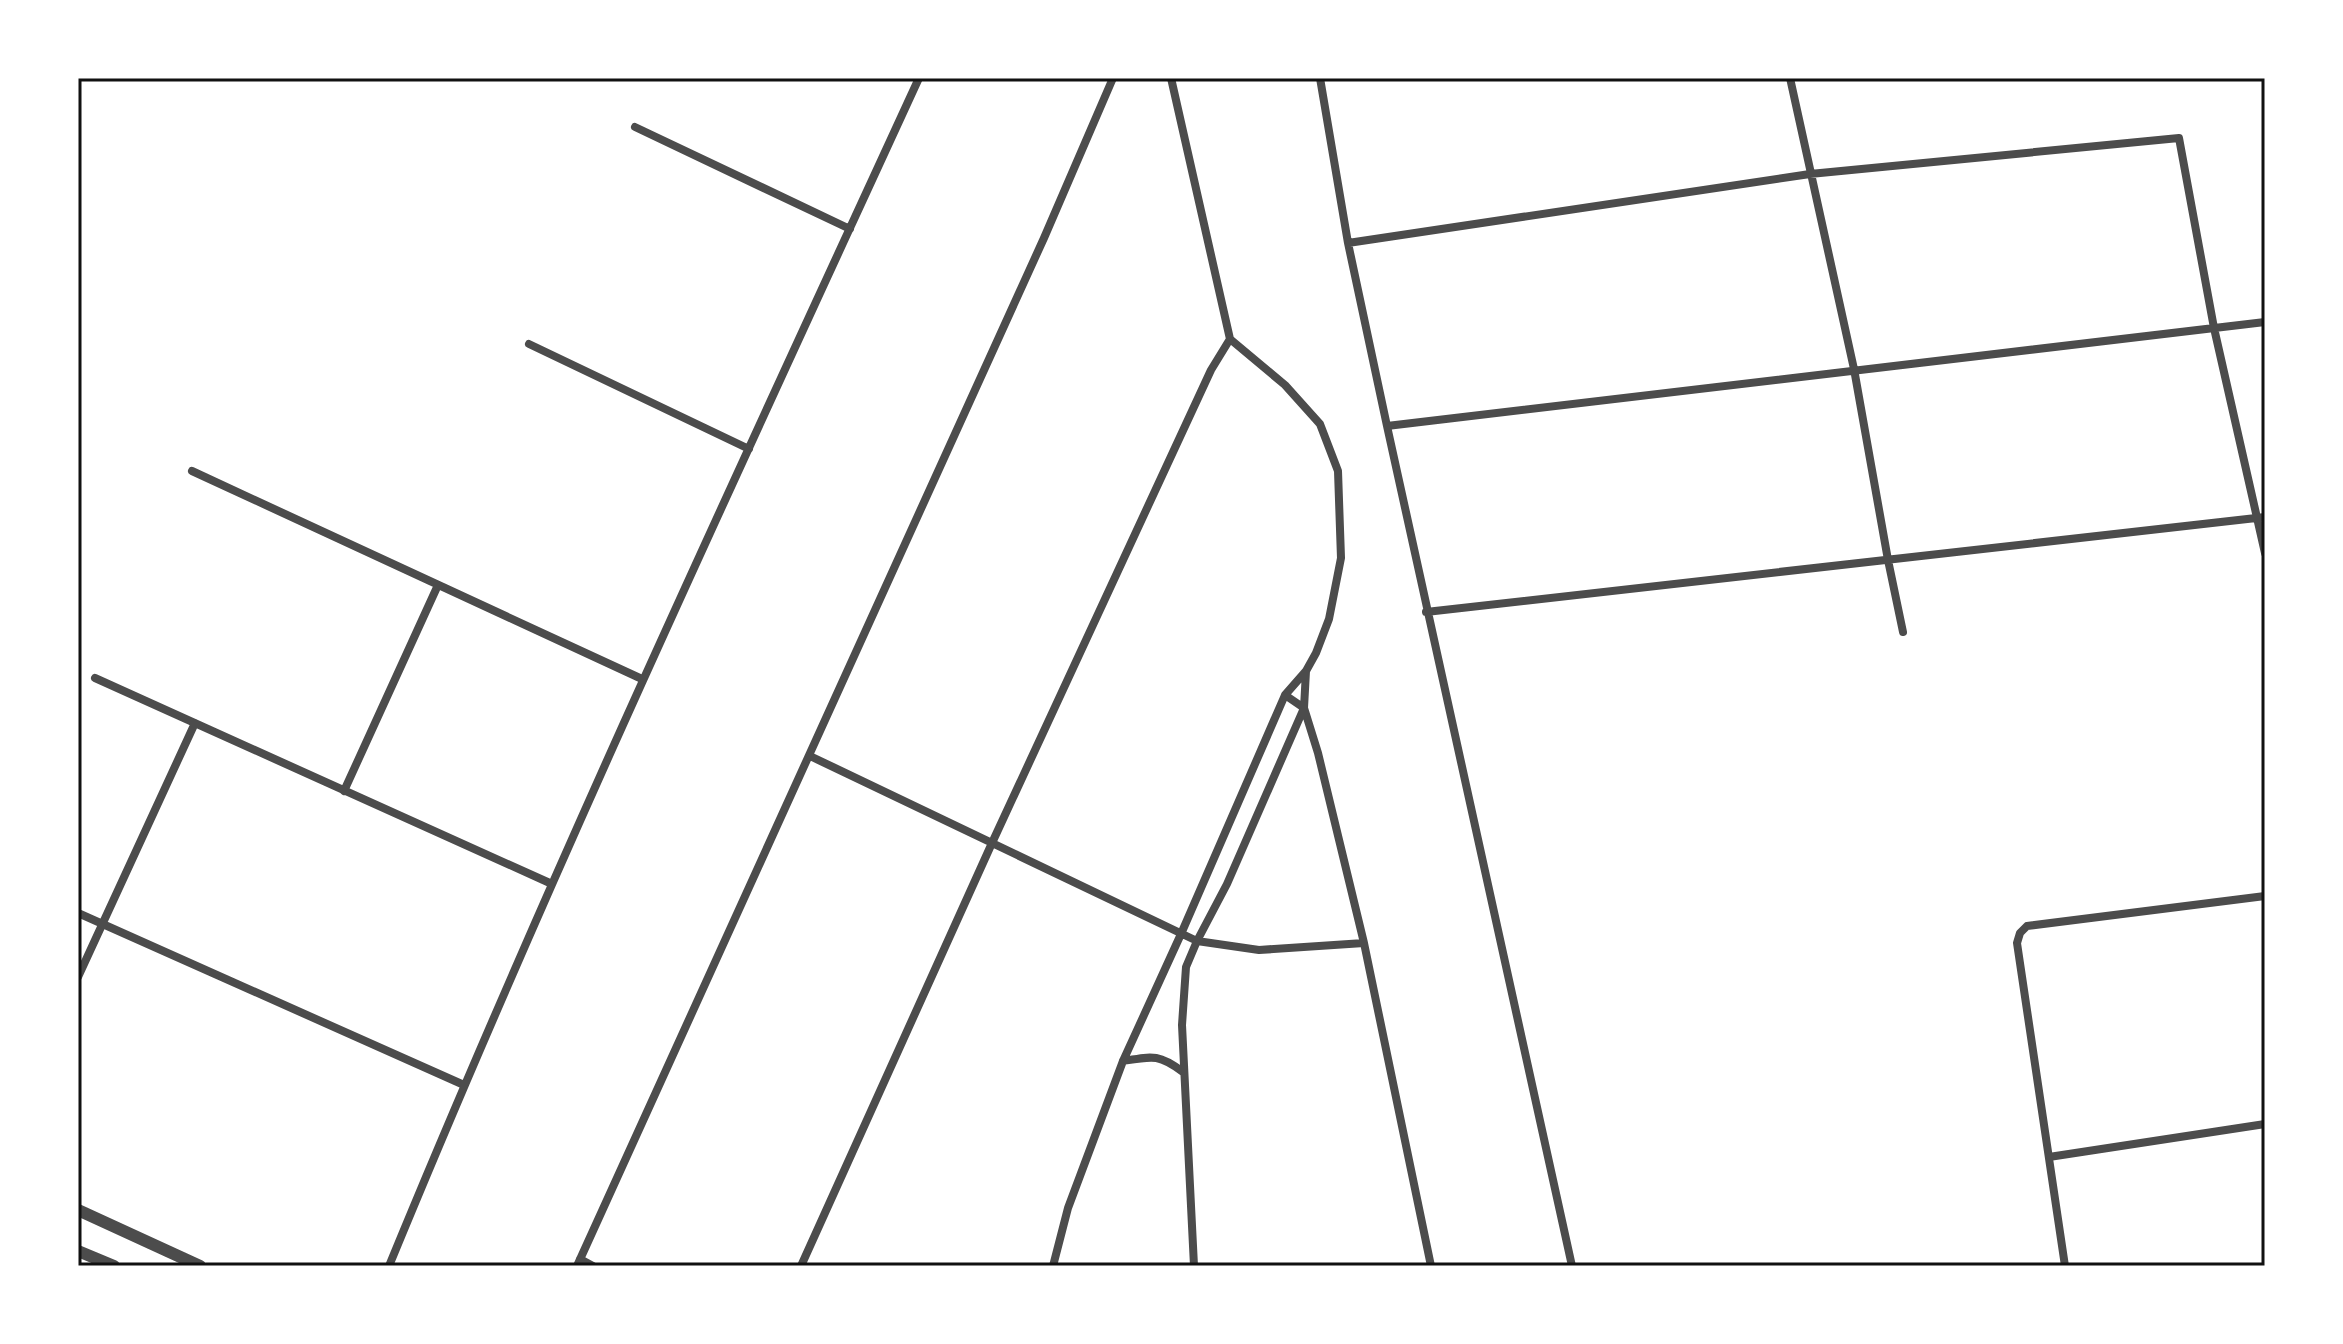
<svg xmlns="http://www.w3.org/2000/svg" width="2343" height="1344" viewBox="0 0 2343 1344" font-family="Cabin,sans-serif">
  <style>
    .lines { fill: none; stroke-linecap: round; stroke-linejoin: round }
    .minor { stroke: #4c4c4c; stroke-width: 8 }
    .tertiary { stroke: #4c4c4c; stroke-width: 12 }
    .neatline { fill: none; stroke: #111; stroke-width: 3 }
  </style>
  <rect width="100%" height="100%" fill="#fff"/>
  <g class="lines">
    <path class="minor" d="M1320,78L1348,243L1387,426L1572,1266
      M1790,78L1854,369L1888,560L1903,632
      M635,127L850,229
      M1348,243L1810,174L2179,138L2214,328L2265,553
      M529,344L749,449
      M1387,426L2265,322
      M192,471L642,679
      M1426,612L2265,517
      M95,678L552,884
      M1285,695L1304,708L1318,753L1364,943L1431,1266
      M810,756L1197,941L1259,950L1364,943
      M344,791L438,585
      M78,913L464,1085
      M78,977L195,723
      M1123,1061C1153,1056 1159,1054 1183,1072
      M2049,1157L2265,1124
      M580,1259L593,1266
      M389,1266C554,865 738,472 919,78
      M577,1266L1044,238L1113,78
      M801,1266L992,843L1211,370L1230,339
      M1053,1266L1068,1208L1123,1061L1181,934L1285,695L1306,671L1316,653L1329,619L1341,558L1338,471L1320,424L1285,385L1230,339L1171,78
      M1194,1266L1182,1025L1186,967L1197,941L1227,884L1304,708L1306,671
      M2065,1266L2017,943L2020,933L2027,926L2265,896"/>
    <path class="tertiary" d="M78,1210L200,1266
      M78,1251L114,1266"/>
  </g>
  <rect width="2343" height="1344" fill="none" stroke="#ffffff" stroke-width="160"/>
  <rect x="80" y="80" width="2183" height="1184" class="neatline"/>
</svg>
